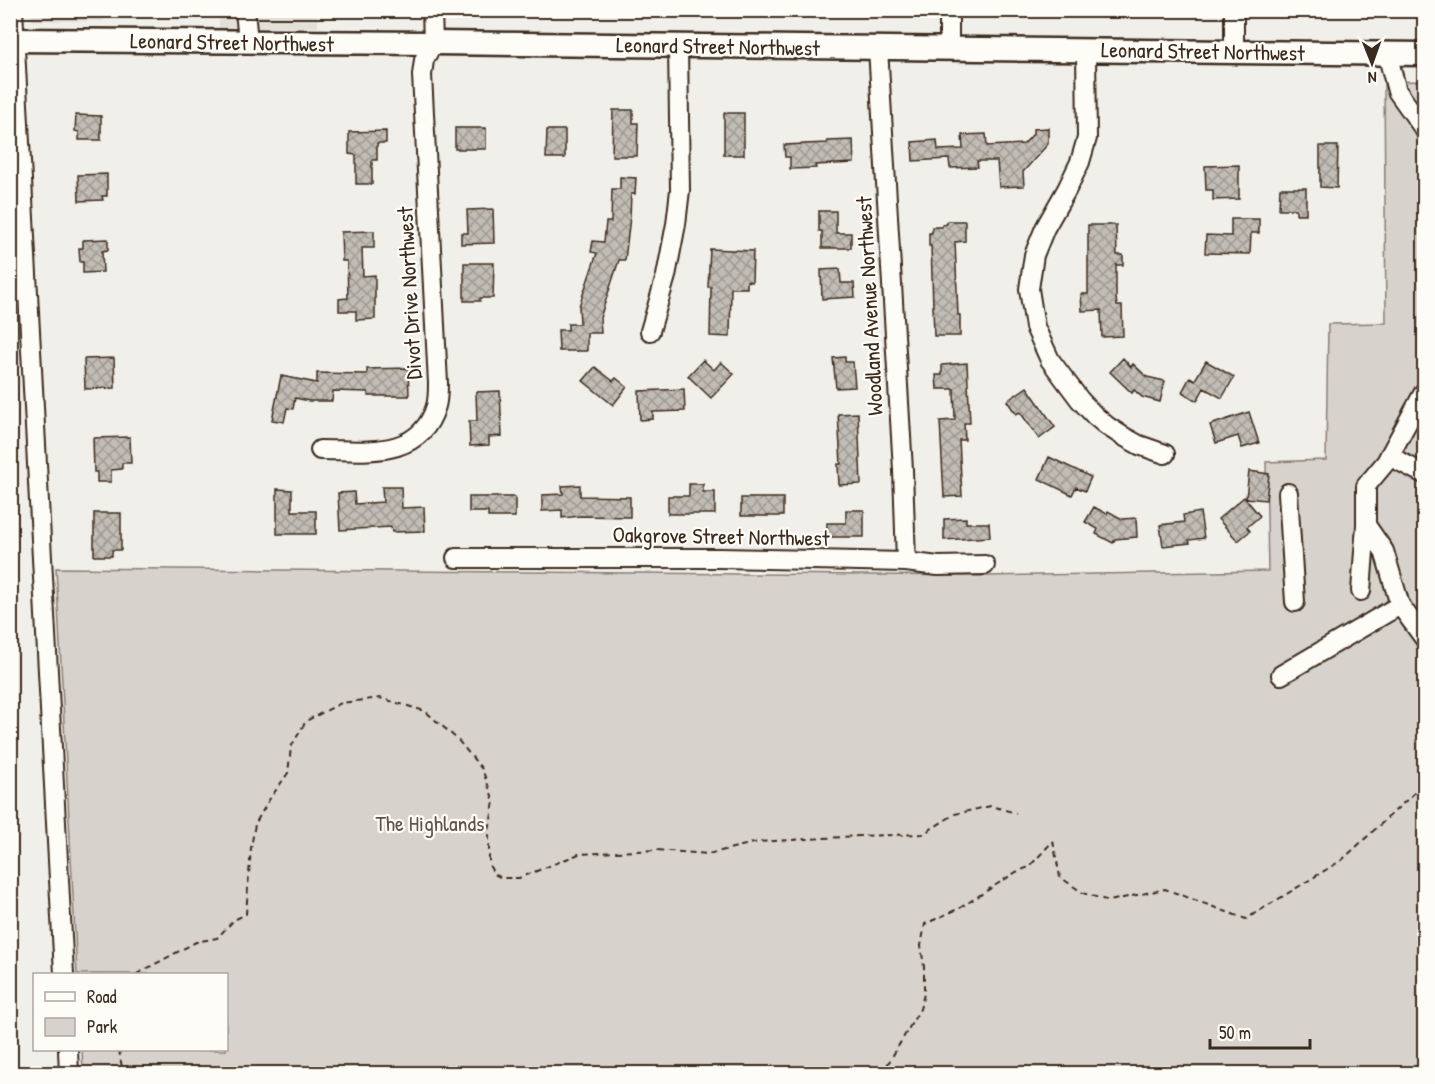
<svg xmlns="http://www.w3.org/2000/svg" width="1435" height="1084" viewBox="0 0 1435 1084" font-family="'Patrick Hand',sans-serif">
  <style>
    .built { fill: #e3e0da }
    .park { fill: #d7d2cc; stroke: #897e75; stroke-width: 1.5 }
    .building { fill: url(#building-cross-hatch); stroke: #3b2a1e; stroke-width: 1.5 }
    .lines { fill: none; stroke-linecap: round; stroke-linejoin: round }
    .minor-casing { stroke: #3b2a1e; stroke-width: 22 }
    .major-casing { stroke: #3b2a1e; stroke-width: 27 }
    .path { stroke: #3b2a1e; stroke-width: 2; stroke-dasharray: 6 4.5; stroke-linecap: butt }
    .minor { stroke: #fdfcf7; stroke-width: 18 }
    .major { stroke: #fdfcf7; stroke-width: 22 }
    .labels { text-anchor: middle; stroke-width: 4.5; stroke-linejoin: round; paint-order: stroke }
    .street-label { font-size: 22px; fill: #3b2a1e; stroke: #fdfcf7 }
    .park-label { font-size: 22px; fill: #62544a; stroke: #fdfcf7 }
  </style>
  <defs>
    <pattern id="building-cross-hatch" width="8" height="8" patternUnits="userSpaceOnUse" patternTransform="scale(1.5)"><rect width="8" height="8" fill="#c1bcb4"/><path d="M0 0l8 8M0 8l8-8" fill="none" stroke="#9e9992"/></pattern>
  </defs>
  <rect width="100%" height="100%" fill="#f1efea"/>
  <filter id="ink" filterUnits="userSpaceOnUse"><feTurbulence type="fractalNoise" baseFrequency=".0167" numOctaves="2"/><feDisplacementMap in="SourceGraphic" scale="12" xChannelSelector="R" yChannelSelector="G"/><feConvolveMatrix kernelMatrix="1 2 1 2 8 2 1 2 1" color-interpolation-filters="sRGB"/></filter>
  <g filter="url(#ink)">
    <path class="built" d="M32,11H104V21H32Z
      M219,11H317L318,27L219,28Z"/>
    <path class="park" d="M1424,81V1073H83L82,1050H226V974H77L56,568L987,576L1268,571L1266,462L1326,460L1328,324L1386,323L1384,82Z"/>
    <path class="building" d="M613,110H633V123H638L637,156H612Z
      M724,113H744V155H724Z
      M76,115L101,116V140H79V132L75,131Z
      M455,128H486V149H455Z
      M1048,128V144L1023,172L1024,186L999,187L997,161H977L978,167L950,168L949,159L913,161L912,142L937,140L938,150L963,149L962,135L986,134L987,146L1024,144L1033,134V129Z
      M547,130H565V158H546Z
      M386,131V143H377V160H372V184H356V155L349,154V132Z
      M853,140L854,163L815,165L816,168L790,169V157H785L784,145L827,143V141Z
      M1320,146H1338L1337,188L1320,187Z
      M1239,165V199L1213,200V190H1206L1205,166Z
      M107,174V196H102L103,200L79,201L78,175Z
      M620,177L636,178L635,194H631L630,217L625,260H619L600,318L601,333H587V351H559L558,330H568V324H580L579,306L597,253L591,252L593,241L604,242L606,222H611L612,189H620Z
      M1280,188H1306V214H1296V209H1279Z
      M493,209L494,243L461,244V233H468L467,210Z
      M819,211H836V233H851V248H822V231H819Z
      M1231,219H1259V233H1251L1250,254L1205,253L1206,235L1231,236Z
      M947,221H965V241L955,242L958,315H960V336H934L931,246H929V233H932V227H942V225L947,224Z
      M1088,225H1116L1117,255H1123V265H1116V297L1117,306H1122L1123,336L1102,337L1101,310L1082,311L1081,294H1088Z
      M374,231V248H362L363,276L375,275V319L356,320V311H339V299L348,298L347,261H342L341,232Z
      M108,239V250L102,251L103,272L83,273V262H80L79,248H83V240Z
      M710,249L753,251L752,282L747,281V288H731L730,337L710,336L711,287H708Z
      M464,263H494L493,298H480V301H464Z
      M840,269L841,283H854L855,297L822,299L821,270Z
      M845,357V362H853L855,387L836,388L833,358Z
      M114,358L115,388L85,389L84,359Z
      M1123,358L1131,367L1133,364L1147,377L1165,381L1160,402L1142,397L1134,390L1132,393L1110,372Z
      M703,360L714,370L721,362L734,374L711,398L688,376Z
      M1206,361L1234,377L1222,398L1204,388L1197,401L1182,392L1190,377L1195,380Z
      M967,363L970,423H964L965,440H959L962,496L944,497L940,421L955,420L954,389H937L936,375H942V365Z
      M595,367L613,381L616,378L627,387L613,405L583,381Z
      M408,368L409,396H368V392L333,391L332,401H309L295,398L293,409L287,408L284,422L272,420L281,376L317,383V373L367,374V369Z
      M1027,387L1055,427L1039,439L1020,412L1016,414L1007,401Z
      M684,389L685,411L653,412V419L640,420L639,391Z
      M500,391L502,436L489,437V445L470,446L469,421H477L476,392Z
      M1249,412L1259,443L1242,448L1238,436L1216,443L1210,425Z
      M858,413L861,484L839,485L838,464H841L838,414Z
      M130,437L131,463H122V469L111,470V482H97V472H94L93,438Z
      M1049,457L1091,477L1085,491L1076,487L1072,495L1039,479Z
      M1249,471L1269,474L1266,500L1246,498Z
      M689,484H703V492H715V514H668V496H689Z
      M580,485V496L630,497V517L581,516L562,518V510L542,511V495L563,494L562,486Z
      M382,487H401L402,508L424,507L425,531L392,532L391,527L340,530L338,493L354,492L355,504L383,502Z
      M277,489L292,490V511H316V534H277Z
      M469,497H515V517H488V512H469Z
      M1244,497L1260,516L1247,527L1250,531L1238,541L1218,519Z
      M741,498H783V516H741Z
      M1094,507L1107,514L1108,511L1122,519L1136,518L1137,537L1115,539L1113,543L1096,534L1098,529L1085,522Z
      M846,510H864V537H827V523H846Z
      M1200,512L1204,538L1189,540L1190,543L1163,546L1160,525L1184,522L1183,515Z
      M94,513H121V550H112V556H94Z
      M966,518V523H989L990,537L944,540V519Z"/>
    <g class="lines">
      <defs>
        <path id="minor" d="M13,10L64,974
          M245,10L248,42
          M1234,10V52
          M878,48L903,470L906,562
          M949,49V10
          M1086,50L1087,138L1080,162L1067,189L1045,228L1034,255L1029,289L1035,327L1050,360L1080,400L1095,416L1107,426L1121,435L1139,445L1165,454
          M1387,53L1397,91L1424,129
          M650,331L666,276L676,224L680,190L678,46
          M320,450C364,450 420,460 436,406C438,399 438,390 438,383L422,75L424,60L433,43L432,10
          M1389,456L1424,474
          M1288,493L1295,602
          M456,558H719L906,562L938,566L985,565
          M1361,591L1366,525
          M1400,605L1424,638
          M1281,675L1400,605L1384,551L1366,525V486L1386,462L1424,392
          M68,1050L69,1074"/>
        <path id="major" d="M10,40L433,43L1424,54"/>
      </defs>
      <use href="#minor" class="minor-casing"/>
      <use href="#major" class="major-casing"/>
      <path class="path" d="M1053,841L1060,877L1083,893L1109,901L1165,889L1246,919L1342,860L1424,784
        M1424,842L1420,860L1417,939L1424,957
        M137,974L196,942L217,938L234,920L246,914L251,848L255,824L269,800L288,773L291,747L306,721L341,703L380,698L425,711L457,739L482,769L494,801L489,832V865L494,874L502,878H519L579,854L656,850L708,854L758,842L859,836L923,834L955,814L991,806L1016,813
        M119,1050L123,1074
        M882,1074L920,1009L924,994V967L921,946L925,924L960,908L1016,872L1029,867L1053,841"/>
      <use href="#minor" class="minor"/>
      <use href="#major" class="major"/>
    </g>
  </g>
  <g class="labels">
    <g class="street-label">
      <text transform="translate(232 42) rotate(1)" y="8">Leonard Street Northwest</text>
      <text transform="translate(718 46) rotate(1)" y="8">Leonard Street Northwest</text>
      <text transform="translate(1203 51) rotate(1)" y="8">Leonard Street Northwest</text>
      <text transform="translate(409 293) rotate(-93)" y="8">Divot Drive Northwest</text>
      <text transform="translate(869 306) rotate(-93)" y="8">Woodland Avenue Northwest</text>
      <text transform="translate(721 536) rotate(1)" y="8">Oakgrove Street Northwest</text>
    </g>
    <g class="park-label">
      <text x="430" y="831">The Highlands</text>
    </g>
  </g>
  <rect width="1435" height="1084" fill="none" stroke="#fdfcf7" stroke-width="36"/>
  <rect x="18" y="18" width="1399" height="1048" fill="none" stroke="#3b2a1e" stroke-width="2" filter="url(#ink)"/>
  <rect x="33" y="973" width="195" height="78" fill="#fdfcf7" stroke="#afa8a0" stroke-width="1.5"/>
  <rect x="45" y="992" width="30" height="9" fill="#fdfcf7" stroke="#afa8a0" stroke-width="1.5"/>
  <text x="87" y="1003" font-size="18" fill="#3b2a1e">Road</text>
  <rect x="45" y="1018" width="30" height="18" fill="#d7d2cc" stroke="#afa8a0" stroke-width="1.5"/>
  <text x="87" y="1033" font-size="18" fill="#3b2a1e">Park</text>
  <g transform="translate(1372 63) rotate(179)" stroke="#fdfcf7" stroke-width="4.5" paint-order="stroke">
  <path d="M0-4.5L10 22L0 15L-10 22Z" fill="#3b2a1e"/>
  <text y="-9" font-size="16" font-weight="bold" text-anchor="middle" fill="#3b2a1e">N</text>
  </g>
  <path d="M1210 1039v9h100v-9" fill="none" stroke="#3b2a1e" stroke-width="3"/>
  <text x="1219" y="1039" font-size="18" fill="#3b2a1e" stroke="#fdfcf7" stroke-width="4.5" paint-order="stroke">50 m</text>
</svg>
